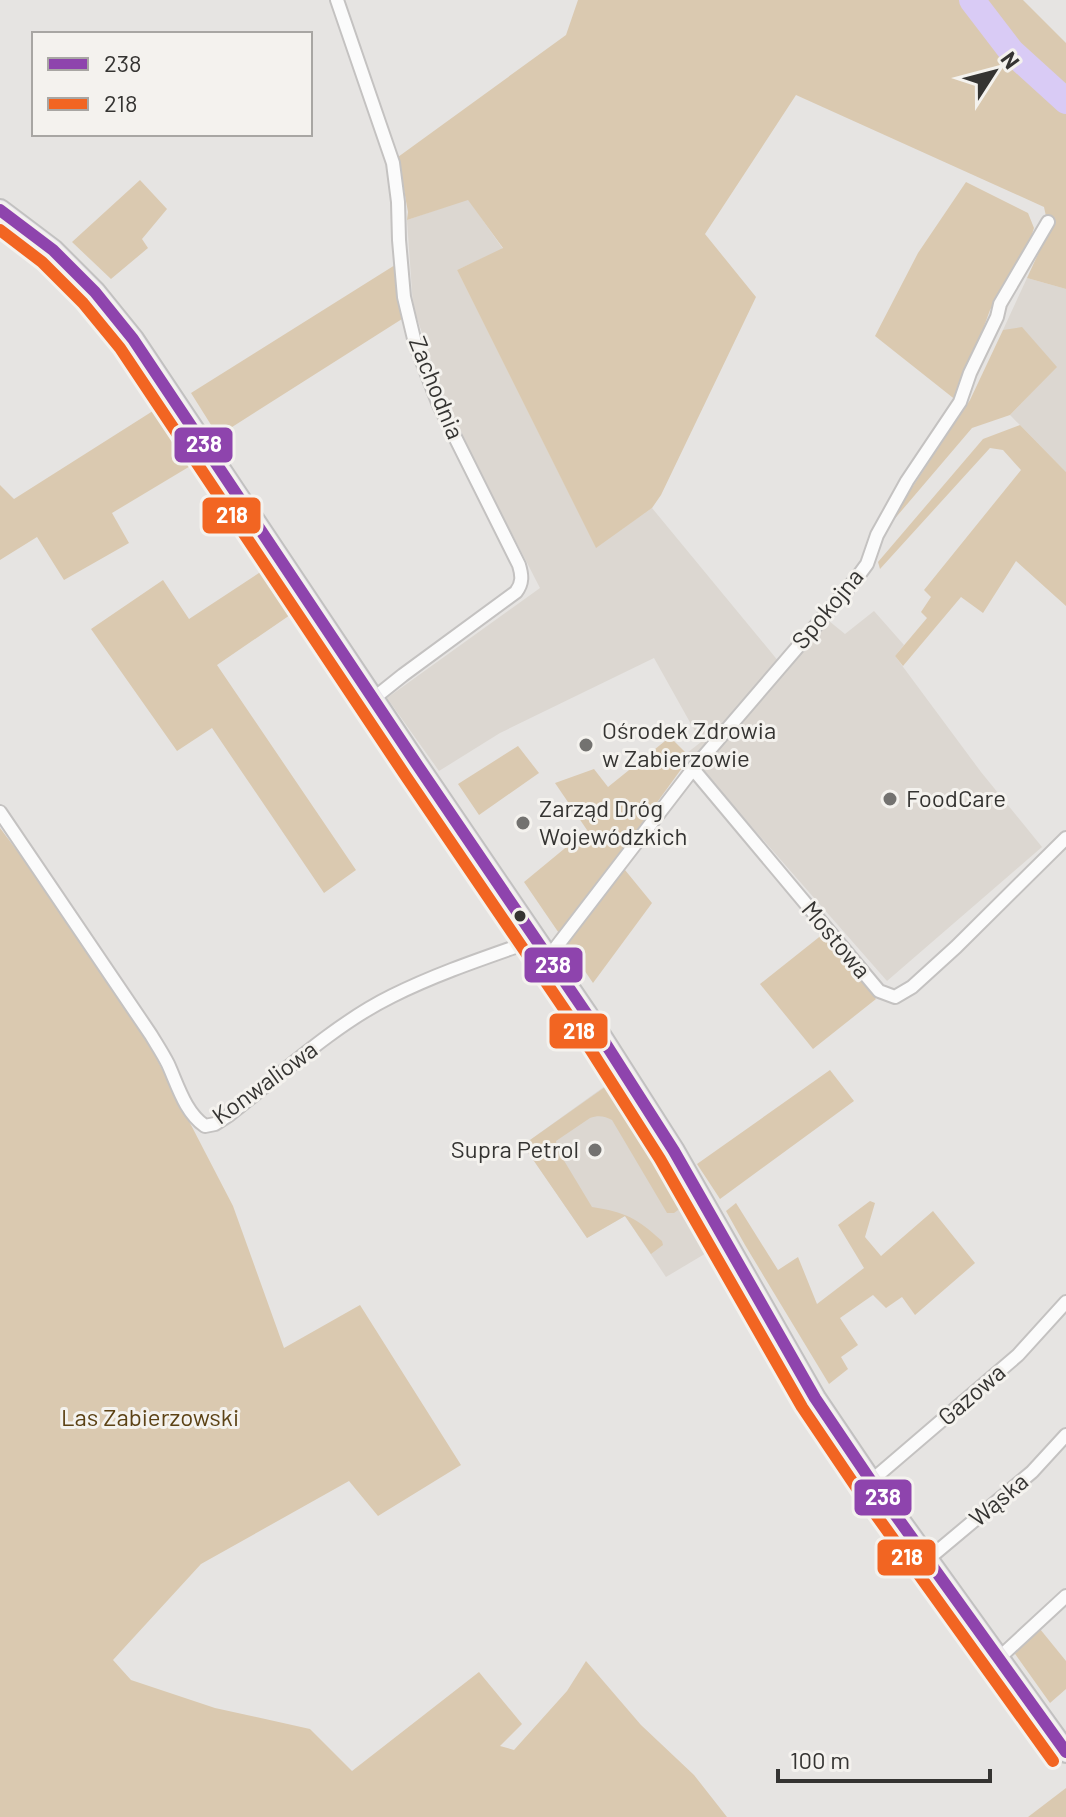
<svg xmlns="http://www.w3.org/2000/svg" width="1066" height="1817" viewBox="0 0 1066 1817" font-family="Barlow,sans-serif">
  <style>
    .built { fill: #dcd7d1 }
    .green { fill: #dac9b0 }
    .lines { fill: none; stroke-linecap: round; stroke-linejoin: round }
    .river { stroke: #d9cbf5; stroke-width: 26 }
    .street-casing { stroke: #c4c2c1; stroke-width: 16 }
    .primary-casing { stroke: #c2c1c0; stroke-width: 24 }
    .street { stroke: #fbfbfb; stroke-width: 12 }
    .primary { stroke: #e9e6ed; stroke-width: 20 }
    .bus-1-casing { stroke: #f4f2ee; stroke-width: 18 }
    .bus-2-casing { stroke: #f4f2ee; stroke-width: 18 }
    .bus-1 { stroke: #8e44ad; stroke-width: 12 }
    .bus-2 { stroke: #f26522; stroke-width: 12 }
    .poi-dot { fill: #737270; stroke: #f4f2ee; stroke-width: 3 }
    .bus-dot { fill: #353432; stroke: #f4f2ee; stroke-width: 3 }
    .labels { text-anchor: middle; stroke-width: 6; stroke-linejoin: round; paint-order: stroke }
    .street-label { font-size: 24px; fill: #353432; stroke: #f4f2ee }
    .poi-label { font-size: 24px; fill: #353432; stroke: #f4f2ee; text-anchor: start }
    .park-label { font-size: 24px; fill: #5c4215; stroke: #f4f2ee }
    .line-badge { stroke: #f4f2ee; stroke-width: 3 }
    .badge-label { font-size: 22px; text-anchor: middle; font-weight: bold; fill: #fff }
  </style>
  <rect width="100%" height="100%" fill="#e6e4e2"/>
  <path class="built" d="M468,199L503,249L457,270L596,547L652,508L784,668L829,621L845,634L874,611L904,645L895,656L981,772L1042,847L887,981L687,753L701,742L654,658L500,733L439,771L387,698L540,588L447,408L413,306L407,220Z
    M1027,278L1066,289V472L1010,415L1056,367L1003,330Z
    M605,1086L708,1252L666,1277L625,1216L587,1238L523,1145Z"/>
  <path class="green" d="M578,0H1023L1066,43V289L1027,278L1049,230L1044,207L796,95L705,234L756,297L661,495L652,508L596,548L457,270L503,248L468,200L407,220L408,212L398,157L566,35Z
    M140,180L167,209L142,239L148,248L111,279L72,242Z
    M966,182L1028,213L1034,228L1028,247L990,310L957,401L875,336L918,253Z
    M395,265L402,319L218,436L191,393Z
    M1022,327L1057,367L1010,415L972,428L880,536L970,400L1003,330Z
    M156,409L192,465L112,513L129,543L64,580L37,537L0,560V485L14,499Z
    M1020,425L1066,472V606L1016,561L983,613L961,597L903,666L895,656L927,618L921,612L931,597L924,590L1021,470L1003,450L990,448L880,569L878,562L983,439Z
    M262,571L293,613L217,665L356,870L324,893L212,728L177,751L91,629L163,580L189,619Z
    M670,737L690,757L616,859L652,903L593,983L524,882L587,830L555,783L594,769L608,787Z
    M518,746L539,773L479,815L458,784Z
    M0,828L88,945L148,1042L233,1206L284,1348L360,1305L461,1465L378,1516L349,1481L201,1564L113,1660L131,1680L215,1708L310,1729L352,1771L479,1672L522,1724L500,1746L514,1750L567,1691L586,1661L641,1725L694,1775L727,1817H0Z
    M823,934L876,999L813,1049L760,984Z
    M830,1070L854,1101L720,1199L697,1164Z
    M615,1080L620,1084L641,1126L681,1192L682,1207L674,1213H667L612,1120C605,1116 598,1115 590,1118L556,1141L557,1149L592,1207C625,1212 637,1218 662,1241L663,1245L651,1254L625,1216L587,1238L523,1145Z
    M870,1201L875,1203L865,1237L881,1256L933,1211L975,1263L915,1315L902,1297L886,1308L873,1295L840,1318L858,1345L841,1357L848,1369L829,1384L745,1245L726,1211L736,1203L778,1270L798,1257L817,1304L864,1268L838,1225Z
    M1040,1629L1066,1661V1689L1050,1703L1013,1651Z
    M1066,1788V1817H1028Z"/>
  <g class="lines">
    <path class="river" d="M972,0L1011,51L1066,101"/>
    <defs>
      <path id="street" d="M337,0L393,163L398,202L399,240L404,297L415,343L439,405L519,565C522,575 523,583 516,592L403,675L373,699
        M693,769L879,991L895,997L912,987L956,947L1066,838
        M0,812L151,1035C157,1045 163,1054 168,1064C178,1086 185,1112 205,1126L215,1124L229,1115C280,1075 335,1024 392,996C438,973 487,957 535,940
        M547,959L693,769L856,579L867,564L877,535L907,481L960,402L970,373L997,317L1000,304L1048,222
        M871,1481L1018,1355L1066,1302
        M927,1560L1032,1472L1066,1435
        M999,1658L1066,1596"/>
      <path id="primary" d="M0,210L53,250L95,292L133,339L418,766L586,1013L674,1151L815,1398L871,1481L1066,1752"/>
    </defs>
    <use href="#street" class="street-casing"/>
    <use href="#primary" class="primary-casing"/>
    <use href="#street" class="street"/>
    <use href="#primary" class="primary"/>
    <defs>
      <path id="bus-1" d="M0,210L53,250L95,292L133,339L418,766L586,1013L674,1151L815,1398L871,1481L1066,1752"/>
      <path id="bus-2" d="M0,230L42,262L83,303L120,348L405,775L573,1022L660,1159L802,1407L858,1490L1053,1761"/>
    </defs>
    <use href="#bus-1" class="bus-1-casing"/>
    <use href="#bus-2" class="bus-2-casing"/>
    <use href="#bus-1" class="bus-1"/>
    <use href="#bus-2" class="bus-2"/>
  </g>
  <g class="poi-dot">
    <circle cx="586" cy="745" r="8"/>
    <circle cx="890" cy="799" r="8"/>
    <circle cx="523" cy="823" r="8"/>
    <circle cx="595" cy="1150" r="8"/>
  </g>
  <circle class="bus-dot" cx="520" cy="916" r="7"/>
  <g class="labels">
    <g class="street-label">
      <text transform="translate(436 388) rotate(68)" y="8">Zachodnia</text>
      <text transform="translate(828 609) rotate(-50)" y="8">Spokojna</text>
      <text transform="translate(836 940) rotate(50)" y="8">Mostowa</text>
      <text transform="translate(265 1083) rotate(-36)" y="8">Konwaliowa</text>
      <text transform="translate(972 1395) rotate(-41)" y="8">Gazowa</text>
      <text transform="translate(999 1500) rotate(-40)" y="8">Wąska</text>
    </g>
    <g class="poi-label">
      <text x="602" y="739">Ośrodek Zdrowia<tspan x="602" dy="28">w Zabierzowie</tspan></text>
      <text x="906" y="807">FoodCare</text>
      <text x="539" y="817">Zarząd Dróg<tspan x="539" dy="28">Wojewódzkich</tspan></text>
      <text x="579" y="1158" text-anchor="end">Supra Petrol</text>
    </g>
    <g class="park-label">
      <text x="150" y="1426">Las Zabierzowski</text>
    </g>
  </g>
  <g class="line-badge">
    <rect x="173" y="426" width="61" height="38" rx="8" fill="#8e44ad"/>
    <rect x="201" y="496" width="61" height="39" rx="8" fill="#f26522"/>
    <rect x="523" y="946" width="61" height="38" rx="8" fill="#8e44ad"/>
    <rect x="548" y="1012" width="61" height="38" rx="8" fill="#f26522"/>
    <rect x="853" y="1478" width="60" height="39" rx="8" fill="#8e44ad"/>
    <rect x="876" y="1538" width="61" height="39" rx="8" fill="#f26522"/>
  </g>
  <g class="badge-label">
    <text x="204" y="452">238</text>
    <text x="232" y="523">218</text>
    <text x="553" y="973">238</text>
    <text x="579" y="1039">218</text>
    <text x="883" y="1505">238</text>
    <text x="907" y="1565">218</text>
  </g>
  <rect x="32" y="32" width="280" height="104" fill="#f4f2ee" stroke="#a8a6a3" stroke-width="2"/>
  <rect x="48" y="58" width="40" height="12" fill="#8e44ad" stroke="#a8a6a3" stroke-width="2"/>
  <text x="104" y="72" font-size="24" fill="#353432">238</text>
  <rect x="48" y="98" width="40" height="12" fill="#f26522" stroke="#a8a6a3" stroke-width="2"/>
  <text x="104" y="112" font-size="24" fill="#353432">218</text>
  <g transform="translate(994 72) rotate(54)" stroke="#f4f2ee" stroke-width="6" paint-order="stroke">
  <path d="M0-6L14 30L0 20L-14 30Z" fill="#353432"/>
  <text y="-12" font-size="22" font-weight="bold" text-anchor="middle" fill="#353432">N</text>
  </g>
  <path d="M778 1769v12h212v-12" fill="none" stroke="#353432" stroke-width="4"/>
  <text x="790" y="1769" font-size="24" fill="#353432" stroke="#f4f2ee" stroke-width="6" paint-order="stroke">100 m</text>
</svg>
